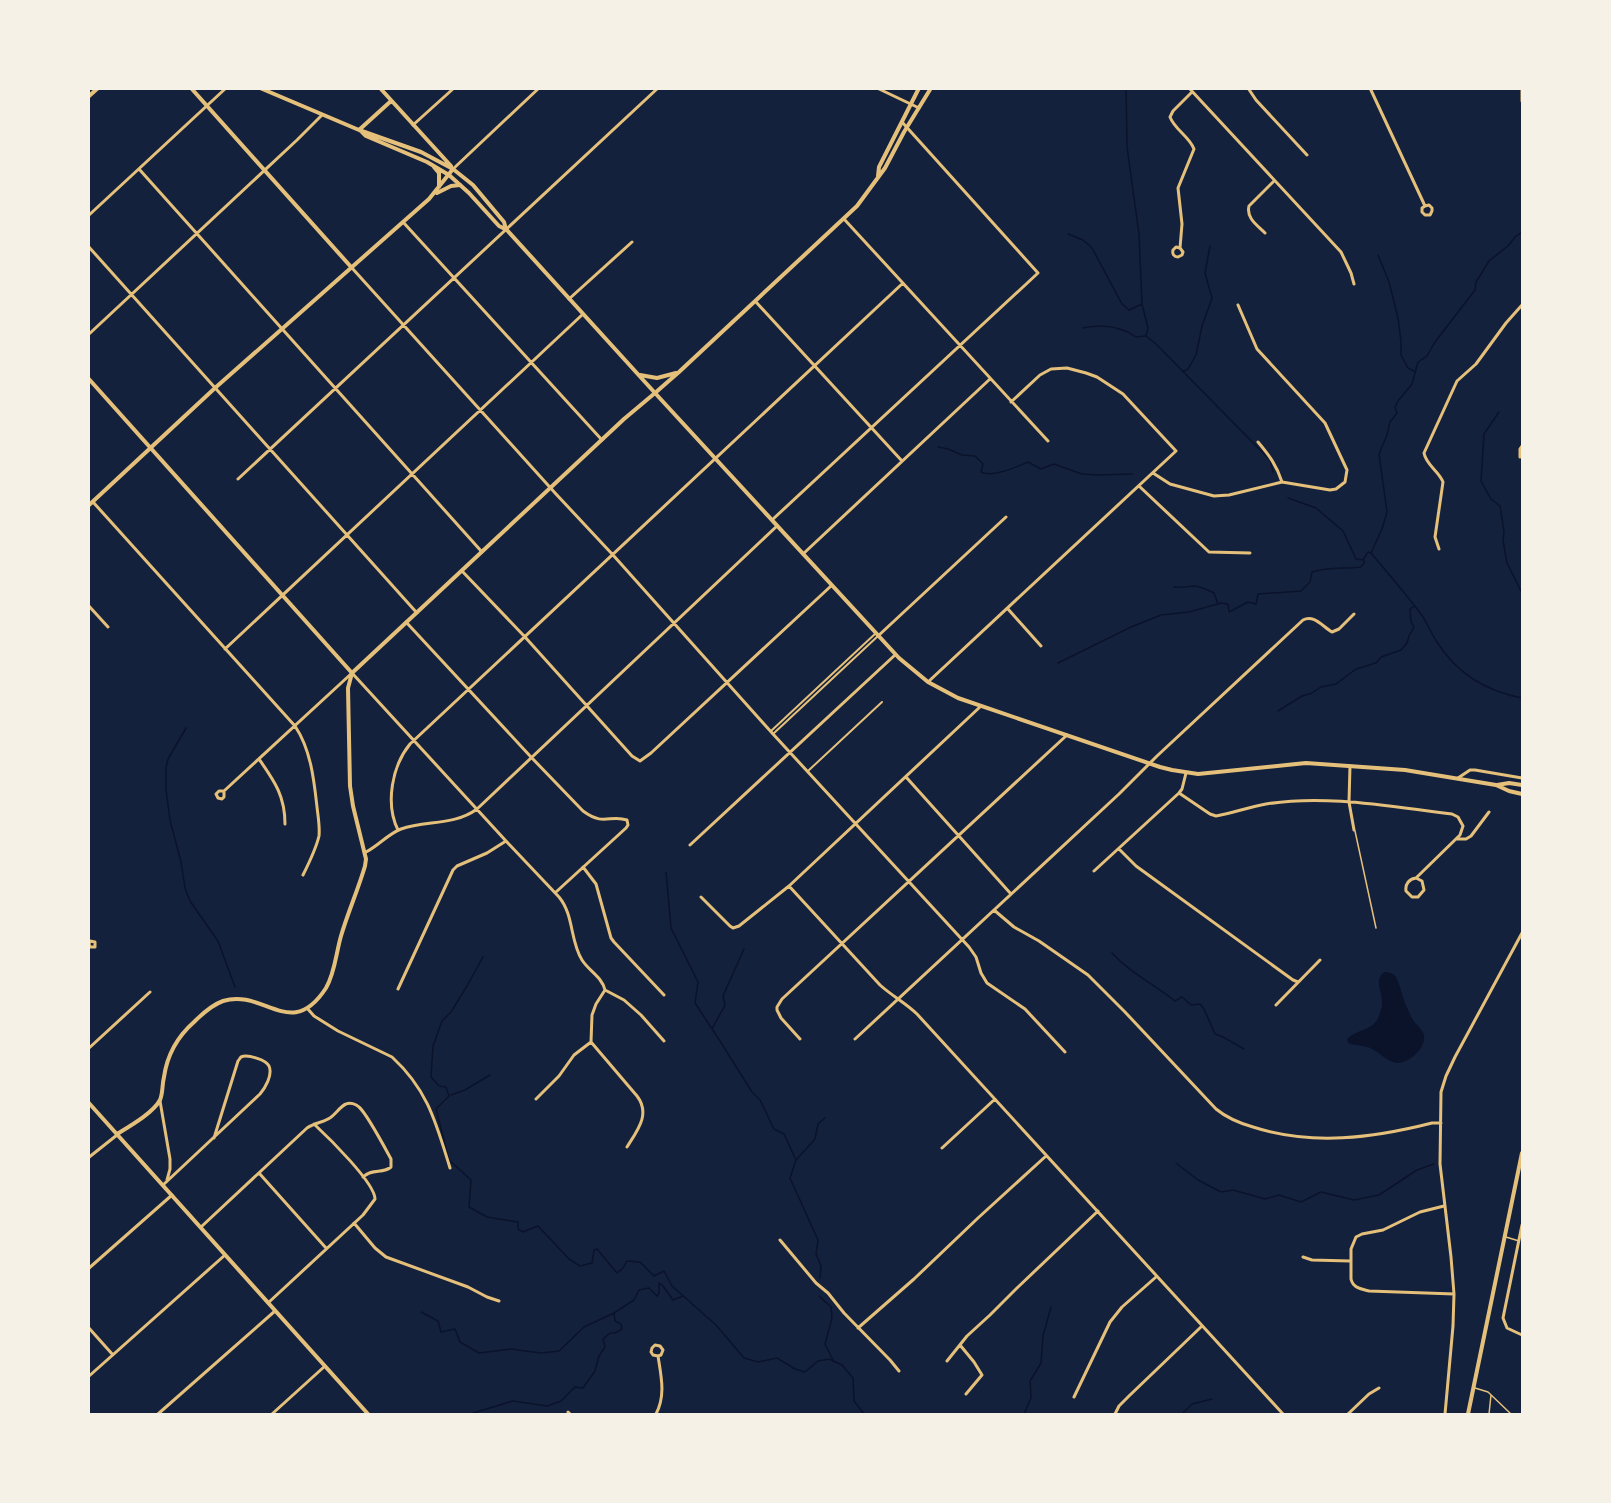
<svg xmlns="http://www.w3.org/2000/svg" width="1611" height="1503" viewBox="0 0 1611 1503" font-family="Manrope,sans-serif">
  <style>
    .water { fill: #0b132b }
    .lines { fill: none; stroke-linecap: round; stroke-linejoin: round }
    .stream { stroke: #0b132b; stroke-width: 1.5 }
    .service { stroke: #e5c07b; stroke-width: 1.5 }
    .pedestrian { stroke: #e5c07b; stroke-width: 2 }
    .minor { stroke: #e5c07b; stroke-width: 3 }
    .tertiary { stroke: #e5c07b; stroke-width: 4 }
    .secondary { stroke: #e5c07b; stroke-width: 4 }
  </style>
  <rect width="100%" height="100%" fill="#14213d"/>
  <path class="water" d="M1384,972C1389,972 1393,973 1396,977C1400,984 1402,995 1405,1003C1408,1009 1410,1015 1413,1020C1416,1025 1422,1028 1424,1035C1426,1047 1413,1059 1403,1062C1391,1067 1380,1052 1370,1048C1363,1045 1355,1046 1348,1043L1347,1039C1356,1030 1373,1030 1378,1018C1380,1014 1382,1007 1382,1004C1383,992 1373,981 1384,972Z"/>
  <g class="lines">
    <path class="stream" d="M1126,88L1127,147L1139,234L1142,304L1148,328L1146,336L1156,344L1270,460L1273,472
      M1068,234L1083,240L1092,248L1122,304L1129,310L1142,304
      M1378,255L1389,282L1398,318L1401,341V355L1408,368L1414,371
      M1083,328C1102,324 1120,326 1136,337L1145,336
      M1184,371L1188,369L1196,355L1202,326L1212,298L1205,273L1210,246
      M1499,412L1484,434L1481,481L1491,499L1500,506L1504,531L1503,540L1507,563L1522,593
      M938,447L948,449L962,455L975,456L983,464L981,472C993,478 1016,467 1028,462L1041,469L1054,464L1082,474L1097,475L1133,474
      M1288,498L1316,508L1343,531L1356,559L1363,560L1368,552L1371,553C1388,573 1405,593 1421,614C1427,623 1431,633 1437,642C1457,674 1486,691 1522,698
      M1371,553L1382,529L1387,512L1379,454L1387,435L1390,422L1397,413L1395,407L1398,401L1412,384L1418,362L1427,356L1435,342L1475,290L1476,282L1489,261L1509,245L1515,237L1522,232
      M1174,587C1182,588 1188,586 1195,586C1202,587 1208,590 1214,593L1218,604
      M1058,663L1131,627L1161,615L1189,612L1221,603L1228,604L1229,612L1248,602L1256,604L1258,594L1301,591L1310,582L1312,572C1328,567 1344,569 1361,567L1365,562L1363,560
      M1278,711L1302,696L1312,693L1321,687L1336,684L1356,669L1376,663L1381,657L1401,650L1407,643L1409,636L1414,627L1411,622L1410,609L1414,606
      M186,728L168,759L166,768V790L170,820L181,862L185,888L190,901L218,941L235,987
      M666,872L671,928L698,982L695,1003L720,1041L752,1092L760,1100L774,1129L784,1134L796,1160L790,1178L818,1240L816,1254L821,1266L820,1278
      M1112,953C1130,973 1154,984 1175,1001L1182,997L1191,1005L1200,1004L1204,1009L1215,1034C1226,1037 1234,1044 1244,1049
      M483,957L467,986L451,1012L442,1021L433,1046L431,1077L439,1086L446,1087L449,1096L436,1109L449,1160L471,1180L469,1207L487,1217L518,1222V1229L523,1232L538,1226L569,1259L580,1266L592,1263L594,1250L597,1249L617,1273L623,1268L627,1261L640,1262L654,1276L664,1271L672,1286L716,1325L744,1358L758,1362L777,1358L795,1369L805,1372L818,1361L829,1359L842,1365L853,1378L854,1401L864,1414
      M712,1029L725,1005L723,996L744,949
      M451,1095L465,1090L490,1075
      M796,1160L815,1139L818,1124L825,1118
      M1176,1163L1198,1180L1221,1192L1233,1190L1265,1199L1279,1195L1301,1202L1321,1192L1354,1200L1379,1195L1417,1170L1434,1164
      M819,1296L831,1307L832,1318L825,1344L834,1362
      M421,1312L438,1321L441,1332L455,1329L460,1342L479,1353L511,1349L541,1353L559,1351L584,1327L614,1313
      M470,1414L513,1401L547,1406L561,1401L575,1387L583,1388L595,1371L599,1356L605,1347L603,1339L610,1333H615L622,1329L621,1324L615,1321L614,1313L634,1300L639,1290L649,1288L657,1296L659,1293V1283L663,1286L673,1300L683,1296
      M1024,1414L1031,1398L1030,1381L1041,1363L1043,1336L1051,1307
      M1182,1414L1192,1404L1212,1399"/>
    <path class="service" d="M1355,831L1376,928
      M1506,1237L1519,1241
      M1475,1388L1488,1392L1511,1414
      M1489,1414L1491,1395"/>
    <path class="pedestrian" d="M771,731L876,633
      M773,734L878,636
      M808,771L882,702"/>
    <path class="minor" d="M877,88L919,108
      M1189,88L1341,252L1351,273L1354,284
      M1248,88L1256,100L1307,155
      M1370,88L1425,206L1422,208V212L1425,215H1430L1432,211V208L1429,205L1425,206
      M1522,88V101
      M413,125L454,88
      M139,169L482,552
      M453,169L539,88
      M88,216L226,88
      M844,219L1048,441
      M403,222L602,440
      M1265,233C1257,225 1246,218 1249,206L1274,181
      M88,246L417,613
      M1180,248L1183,252L1182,255L1178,257C1174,257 1172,254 1173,250L1176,247L1180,248L1182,224L1178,188L1194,149C1189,136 1175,130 1170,117L1173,111L1192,92
      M352,268L556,494L613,555L773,734L969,947L976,957L981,973L987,983L1025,1009L1065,1052
      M569,299L632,242
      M756,302L902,461
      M88,335L297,140L322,115
      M1258,442C1269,455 1277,466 1282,482
      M1520,457V449L1522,446
      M1153,473L1170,484L1214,496L1229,495L1282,482L1330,490L1336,489L1345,482L1347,470L1325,423L1257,349L1238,305
      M238,479L658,88
      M1139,486L1209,552L1250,553
      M93,502L295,726C311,750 314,780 317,807C318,816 320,827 319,836C316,849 309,863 303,875
      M772,520L1038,273L902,122
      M1439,549L1435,537L1443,482C1439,471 1426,465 1424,453L1457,381L1476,364L1506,323L1522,305
      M803,554L990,379
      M462,571L525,637L632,756L640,761L651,753L831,586
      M88,605L108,627
      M1008,609L1041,646
      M406,622L531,757L583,811C605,827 609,814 627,820L628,825L626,828L556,892
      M878,636L1006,517
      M225,649L583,314
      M928,682L1176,451L1123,394L1097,377L1086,373L1067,368L1051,369L1040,375L1011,402
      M259,759C275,782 285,796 285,824
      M1350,766L1349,802L1354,830
      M906,777L1011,894
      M1458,778L1470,770H1475L1522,778
      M224,791V797L222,799L218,798L216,794L219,791H224L352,673L506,841L559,897C574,915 570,941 582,960C589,971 602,977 605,990L624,1000L641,1015L664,1041
      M1179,793L1210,814L1216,816C1233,813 1249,807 1266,804C1326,794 1392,807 1452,814L1458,817L1463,826L1460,835L1416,878C1409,879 1405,884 1406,891L1412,897H1418L1424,890L1422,881L1416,878
      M398,830C385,804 392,766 410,744L903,283
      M1456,839H1466L1471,836L1489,812
      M690,845L895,655
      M1119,849L1136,866L1293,980L1298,982
      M366,852C378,846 388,834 401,829C426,820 454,826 477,809L777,526
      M583,867L596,884L611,938L614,942L664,995
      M1094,871L1179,793L1182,789L1186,773
      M789,886L880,985C892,996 906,1003 917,1014L1283,1414
      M701,897L730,926L733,928L739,926L789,886L981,706
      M994,910L1014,927L1039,941L1088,975L1125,1012L1216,1109C1227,1118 1239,1123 1253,1127C1312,1146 1373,1138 1432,1123H1441
      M88,948L90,947H95V942L90,941L89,944L90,947
      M398,989L453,870L457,866L487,853L506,841
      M1276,1005L1320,960
      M307,1008L314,1016L338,1031L392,1057C428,1090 436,1123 450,1168
      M800,1039L781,1018L777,1010V1007L782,999L1067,735
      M855,1039L1119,794L1157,756L1303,620C1314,614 1323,627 1332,632L1339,629L1354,614
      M591,1042L637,1096C651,1114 637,1131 627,1147
      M88,1049L150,992
      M536,1099L559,1076L574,1055L591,1042L592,1015L596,1004L605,990
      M160,1101L170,1159V1169L167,1180
      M942,1148L995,1099
      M88,1158L117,1135
      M259,1173L326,1248
      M163,1185L260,1094C265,1088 273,1075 269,1066C266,1060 248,1054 241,1057C240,1058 239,1060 238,1061L214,1138
      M1444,1206L1420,1212L1383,1230L1362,1234L1356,1237L1351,1249V1279C1353,1288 1361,1289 1369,1291L1454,1294
      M354,1223L375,1248L386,1257L468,1287L487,1297L499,1301
      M1522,1225L1503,1318L1507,1328L1522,1335
      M201,1227L307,1128C314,1123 321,1123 328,1119C335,1116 339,1107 346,1104C350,1102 356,1104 359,1107C367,1114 385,1148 391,1159V1167C383,1174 372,1168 363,1177
      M780,1240L816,1283L828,1293L844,1313L890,1360L899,1371
      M1303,1257L1312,1260L1350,1261
      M88,1269L172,1195
      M268,1303L363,1215L375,1199C375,1183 328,1137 314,1124
      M88,1327L113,1355
      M858,1328L914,1279L978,1218L1046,1156
      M960,1345L974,1362L982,1375L966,1394
      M947,1361L967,1336L990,1315L1017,1288L1098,1211
      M88,1377L225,1255
      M1074,1397L1110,1322L1122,1307L1156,1277
      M568,1412L570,1414
      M158,1414L275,1311
      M272,1414L325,1366
      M656,1414C666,1395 661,1376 658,1356L661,1355L663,1350L660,1346L655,1345L652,1348L651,1352L653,1355L658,1356
      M1115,1414L1119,1406L1129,1396L1202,1326
      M1348,1414L1369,1394L1379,1388
      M1445,1414L1453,1326L1454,1294L1451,1257L1440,1164L1441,1092L1446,1076L1455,1057L1522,933"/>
    <path class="tertiary" d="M191,88L352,268
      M260,88L359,130L421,152L453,169
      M380,88L451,166
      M88,97L98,88
      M359,130L391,101
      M362,132L366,136L427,162L449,175
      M434,167L439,173V187
      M437,193L451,186L460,185
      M88,378L352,673
      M88,506L215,388L429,199L453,169
      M352,673L624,419L655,393L899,658L928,682L958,698L1160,767L1172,770L1198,774L1306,763L1405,770L1496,785L1509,791L1522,794
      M1497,785L1509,783L1522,785
      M88,1102L368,1414
      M117,1134C130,1126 153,1113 160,1100C163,1093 162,1085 164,1077C167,1056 177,1037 194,1022C202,1014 212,1005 223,1001C264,988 291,1042 326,988C335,973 336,953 341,936C348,912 358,890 365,866L366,859L353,806L350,786L348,688L352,673
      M1468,1414L1522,1153"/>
    <path class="secondary" d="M453,169L473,185L504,222L506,229L655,393L679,372L857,206L885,168L904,132L931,88
      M449,175L469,193L499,226L505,229
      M878,176L879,167L919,88
      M640,375L657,378L676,373"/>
  </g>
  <rect width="1611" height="1503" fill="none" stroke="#f6f1e7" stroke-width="180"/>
</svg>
